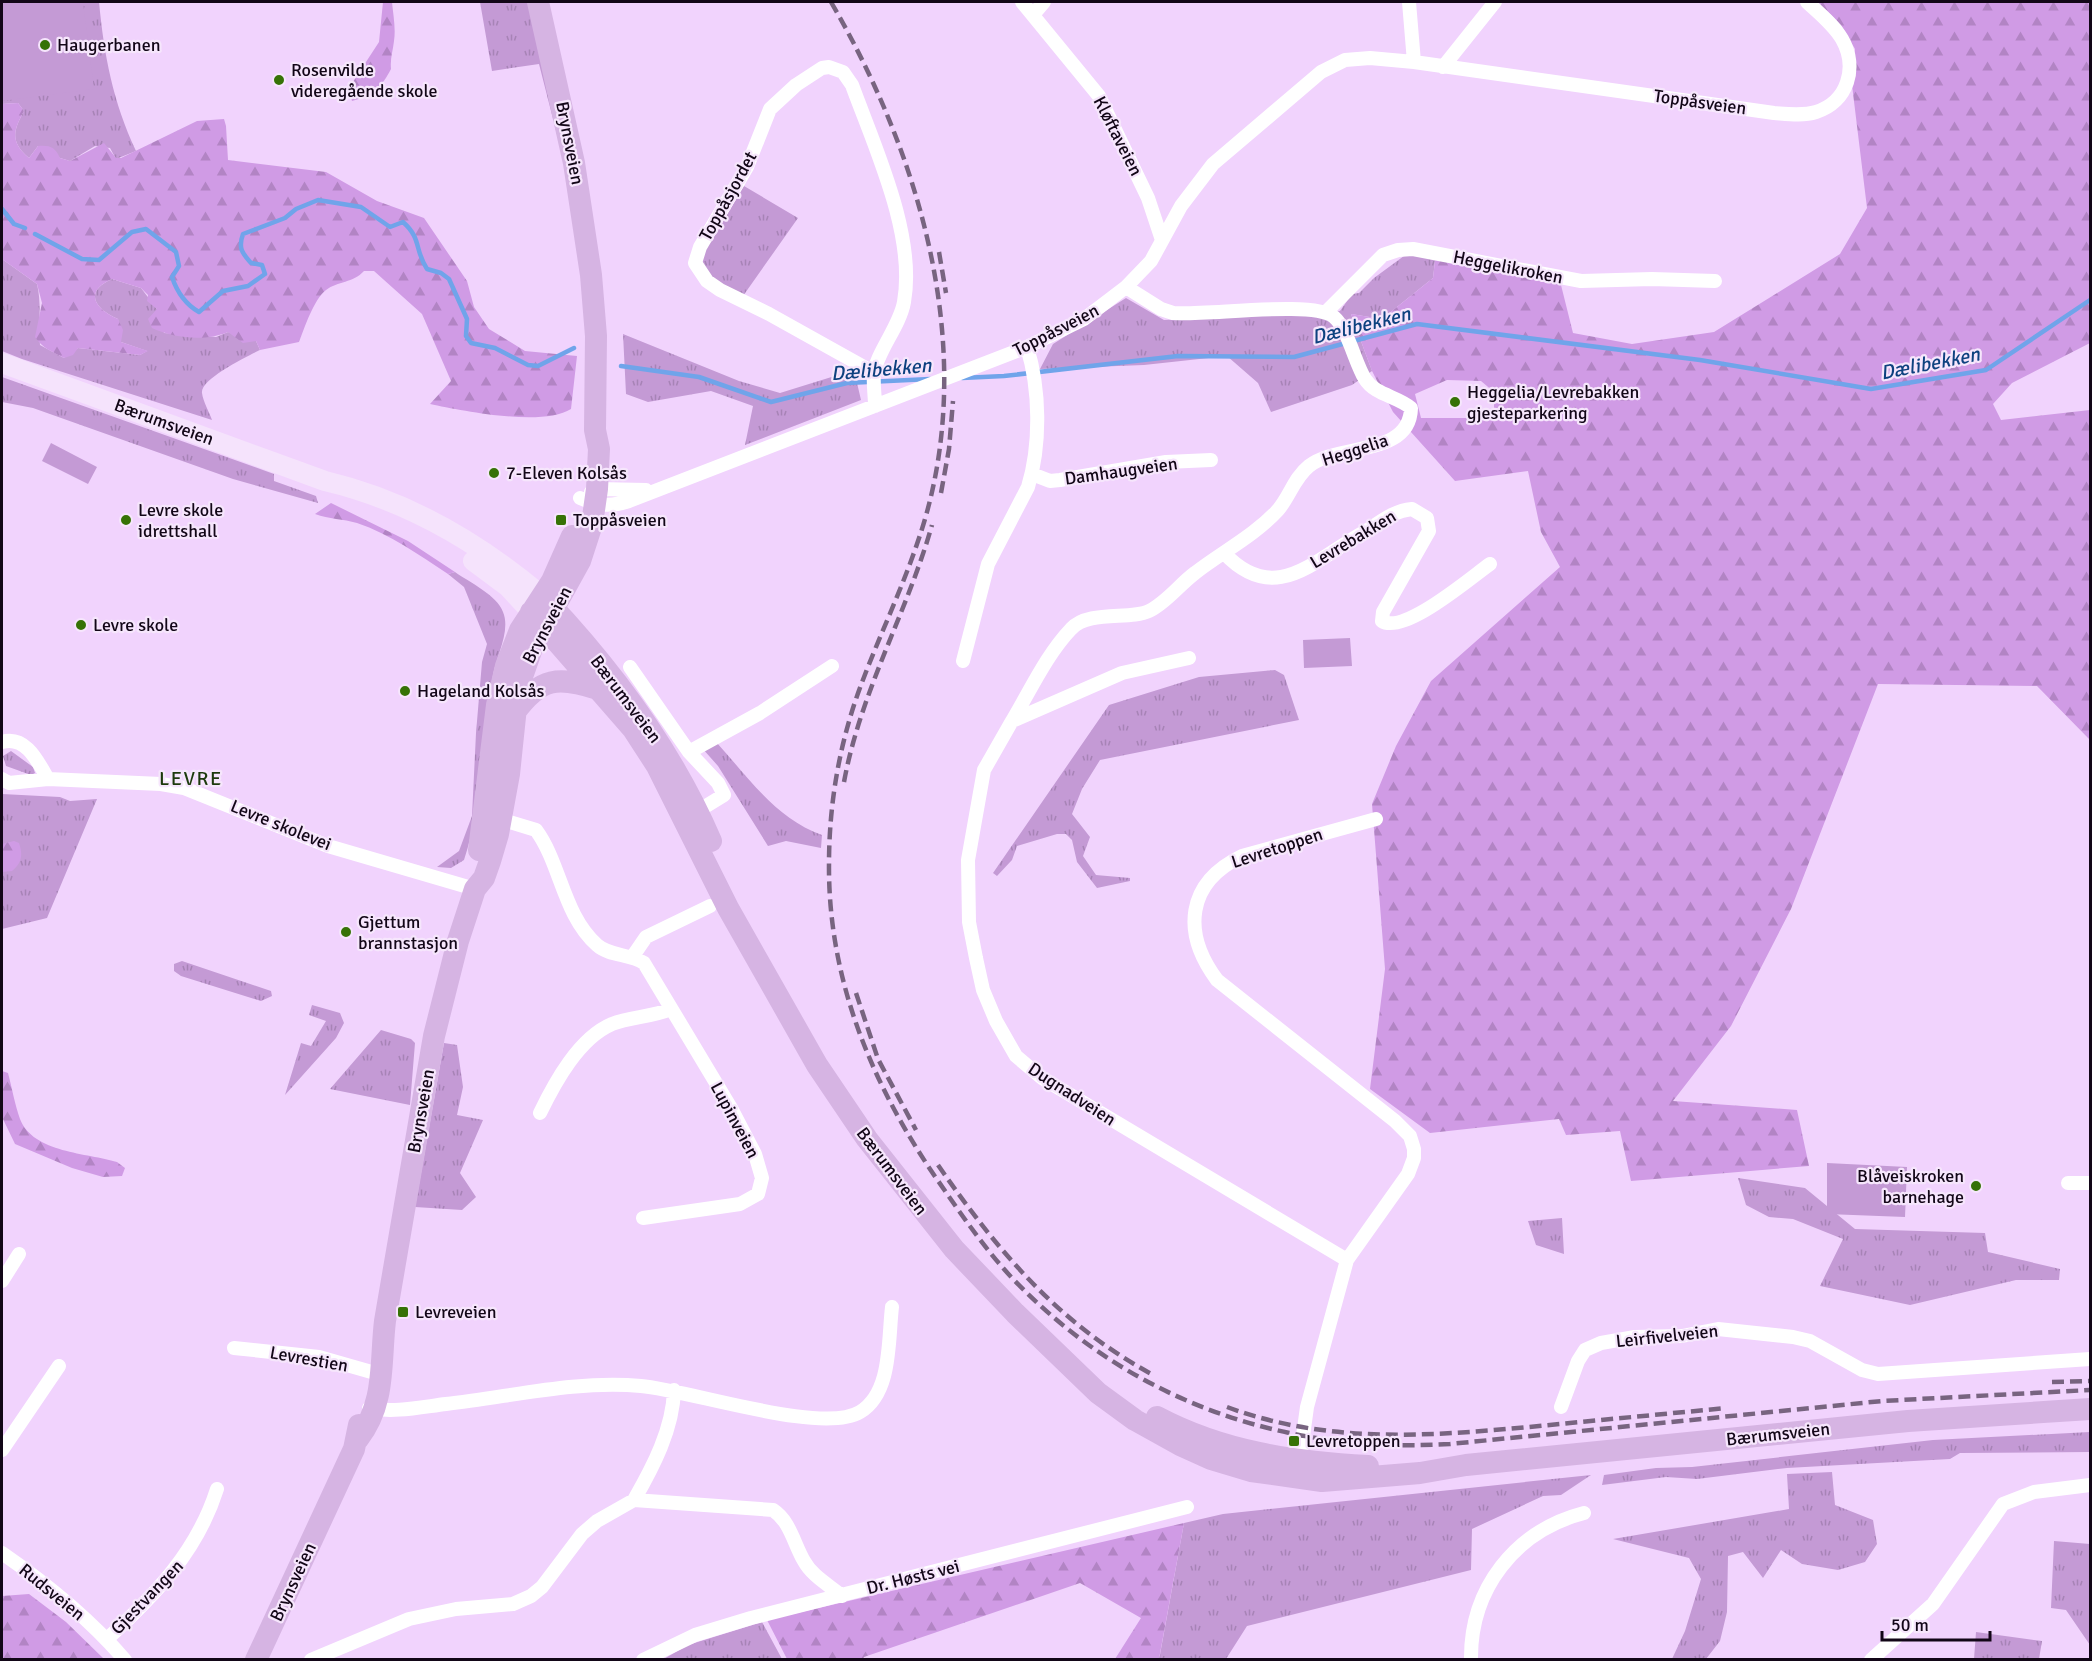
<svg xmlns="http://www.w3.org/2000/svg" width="2092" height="1661" viewBox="0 0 2092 1661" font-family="Signika,sans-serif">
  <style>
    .grass { fill: url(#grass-tufts) }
    .forest { fill: url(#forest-firs); fill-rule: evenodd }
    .pitch { fill: #c49ad5 }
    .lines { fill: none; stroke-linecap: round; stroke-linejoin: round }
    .stream { stroke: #70a4ea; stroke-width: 4.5 }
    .minor { stroke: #fff; stroke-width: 14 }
    .secondary { stroke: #f5e3fc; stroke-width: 20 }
    .primary { stroke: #d6b4e3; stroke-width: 22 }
    .rail { stroke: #786480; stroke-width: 4.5; stroke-dasharray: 12 6; stroke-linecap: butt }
    .poi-dot { fill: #367206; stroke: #f6e6fc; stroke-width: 2 }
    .labels { text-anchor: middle; stroke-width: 4.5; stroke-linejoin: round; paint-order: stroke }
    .poi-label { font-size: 18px; fill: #120617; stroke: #f6e6fc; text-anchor: start }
    .street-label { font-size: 18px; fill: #120617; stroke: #f6e6fc }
    .water-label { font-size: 20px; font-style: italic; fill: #0d417f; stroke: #f6e6fc }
    .neighbourhood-label { font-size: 20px; letter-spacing: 1.5px; fill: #1d3a0c; stroke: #f6e6fc }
  </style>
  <defs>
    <pattern id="grass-tufts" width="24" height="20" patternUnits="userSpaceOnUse" patternTransform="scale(1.5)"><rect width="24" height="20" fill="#c49ad5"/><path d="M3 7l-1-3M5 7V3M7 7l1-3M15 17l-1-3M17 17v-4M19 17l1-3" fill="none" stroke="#a783b6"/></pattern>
    <pattern id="forest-firs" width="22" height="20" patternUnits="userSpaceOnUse" patternTransform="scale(1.5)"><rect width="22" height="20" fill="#d09be5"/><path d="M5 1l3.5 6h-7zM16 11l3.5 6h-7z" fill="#b284c4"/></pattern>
  </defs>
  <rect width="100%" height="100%" fill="#f1d3fd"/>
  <path class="grass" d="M2,2H99C104,55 113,102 136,151L116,159L110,148L95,146L70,161L60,158L38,146L29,158C10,142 13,131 24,111L18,103L2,104Z
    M480,2H530L563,158L539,64L492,71Z
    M744,186L798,218L743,296L718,284L702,271L703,253Z
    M1436,252L1433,278L1382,319L1351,314L1372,371L1352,385L1271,412L1258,383L1227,356L1144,365L1040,369L1053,344L1126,298L1164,320L1340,311L1352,294L1359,293L1374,278L1408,253Z
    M2,259L37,284C42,305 38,324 40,345L64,358L78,348L140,355L147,351L121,342L118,319C95,309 83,292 112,279L141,288L157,309L164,333L216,337L228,332L256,341L260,350C248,356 200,379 202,393C203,401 209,412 212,420L22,359L2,351Z
    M623,334L739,381L780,393L854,370L861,400L745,445L753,406L711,391L648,402L626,394Z
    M2,377L274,474V481L316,496L318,503L233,479L33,408L2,402Z
    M455,572C469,582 497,595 503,612C511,631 496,657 493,675C480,735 484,800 464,860L451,868L437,867L459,851L472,816L476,733L482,662L487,644L464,587L448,574Z
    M1275,670L1284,675L1299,720L1100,760L1082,789L1072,814L1090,837L1083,856L1096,875L1130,878V881L1097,888L1077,862L1072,840L1066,834H1057L1017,846L1012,860L997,876L993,873L1109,705L1199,677Z
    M717,743C749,778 776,819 822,835L821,848L786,841L768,846L718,766L702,748Z
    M11,751L33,767L35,773L31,775L6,766L3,756Z
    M2,794L60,797L70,801L97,799L47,918L2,929Z
    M182,961L271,991L272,996L261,1001L181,976L174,971V964Z
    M312,1005L340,1013L344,1023L336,1038L285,1095L301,1043L311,1046L326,1021L309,1015Z
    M381,1030L411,1039L415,1043L410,1105L330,1089Z
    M444,1043L457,1045L463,1087L457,1115L483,1120L460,1173L476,1197L462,1210L415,1207Z
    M1738,1178L1805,1188L1855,1229L1985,1233L1988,1252L2060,1269L2059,1280H2016L1910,1305L1820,1286L1843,1239L1793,1219L1769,1217L1746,1205Z
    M1562,1218L1564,1254L1536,1245L1528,1221Z
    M2090,1432V1452L1960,1453L1950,1459L1787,1468L1697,1479L1666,1477L1602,1485L1604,1475L1656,1468L1692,1467L1933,1440Z
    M1832,1472L1835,1505L1873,1520L1877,1544L1865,1562L1838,1570L1802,1564L1781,1550L1763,1578L1743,1552L1728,1556L1727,1612L1720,1641L1706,1659H1672L1685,1631L1701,1579L1689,1558L1613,1539L1789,1509L1787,1474Z
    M1591,1475L1561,1495L1543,1496L1472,1529L1471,1570L1247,1626L1226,1659L1159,1660L1184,1523L1223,1514Z
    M2054,1541L2090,1544V1645L2066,1610L2051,1608Z
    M762,1622L782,1659L662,1660L688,1645Z
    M1976,1632L2042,1641L2039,1659H1974Z"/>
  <path class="forest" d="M383,2H392C393,14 396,28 394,41C393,51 390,58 391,69C382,87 371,96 352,101L349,92L351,85L379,42Z
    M1818,2H2090V343L2012,383L1993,404L2001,420L2090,410V740L2037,686L1878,684L1791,909L1731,1026L1673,1101L1797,1110L1809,1166L1631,1181L1620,1131L1566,1135L1559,1119L1430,1133L1370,1089L1385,969L1372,804L1396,746L1431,681L1560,567L1541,532L1528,471L1455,481L1393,412L1372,371L1351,314L1382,319L1433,278L1436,252L1560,281L1573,333L1632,344L1714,332L1840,254L1867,208L1852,85L1855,49L1841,25ZM1447,380L1481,381L1494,392V410L1486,418H1421L1415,394Z
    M18,103L24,111C13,131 10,142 29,158L38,146C50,145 55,147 60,158L70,161L104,143L116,158H121L197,121L224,119L226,126L228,160L326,172L377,201L424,218L467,281L474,307L489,329L525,351L577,356L571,409C543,427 463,411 430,404L451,381L422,314L374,271H364C353,283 338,281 326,290C314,299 304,329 299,342L260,350L256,341L243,343L228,332C205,342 174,338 152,328L148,319L157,309L147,301L148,295L141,288L112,279C83,292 95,309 118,319L123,330L121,342L148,351L140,355L78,348L73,355L64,358C53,352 42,348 35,337L42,303L37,284L2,259V104Z
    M331,503L408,541L455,572L448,574C419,555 390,534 357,523C343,519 329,519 315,514Z
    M14,841L19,843C23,855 22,863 12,871L2,872V844Z
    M2,1071L8,1073C12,1088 15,1105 20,1119C33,1153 88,1153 117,1162L125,1168L122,1176L103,1177L72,1168L15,1144L2,1117Z
    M1184,1523L1159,1659H1115L1141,1618L1080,1583L864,1657L863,1659H787L767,1620Z
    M29,1594L66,1622L104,1659H2V1596Z"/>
  <path class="pitch" d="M2,2H83L94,89L2,101Z
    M51,443L97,467L88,484L42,461Z
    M1350,638L1352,666L1304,668L1303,640Z
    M1827,1163L1907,1167L1905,1217L1827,1214Z"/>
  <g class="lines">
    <path class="stream" d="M2,209L14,224L25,228
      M35,234L82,259L99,260L132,232L146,229L176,252L179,266L172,277C177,292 185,304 199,312L223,291L248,286L265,274L262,265L251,263C242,253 238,248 243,234L285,218L296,209L318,200L361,207L390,227L403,222C422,239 414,249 427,269L441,273L449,279L467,319L466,336L471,343L495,348L528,365L538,366L574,348
      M621,366L699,377L771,402L847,383L930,379
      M962,378L1004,376L1178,356L1294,357L1417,324L1700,360L1871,389L1986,370L2090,300"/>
    <path class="minor" d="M1022,2L1099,96L1148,198L1162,240
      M1409,2L1414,62
      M1033,15L1044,2
      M1443,67L1495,2
      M1326,312L1383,255L1398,250L1413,249L1581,281L1652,279L1715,281
      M873,372L769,314L720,290L707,281L695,263L700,247L747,167L770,109L796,85L822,68L829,67L843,72L852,85C875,148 916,235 904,302C900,326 876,353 874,374C873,384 875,396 875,406
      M1032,474L1050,481L1060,480L1166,462L1211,460
      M591,492L597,489L646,490
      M580,498C597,506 611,507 629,501L1027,347L1084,319L1126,287L1151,261L1181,206L1213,164L1321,72L1345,60L1370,58L1414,62L1774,113C1788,114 1803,116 1816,112C1848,102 1858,67 1842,39C1834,25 1819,13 1807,2
      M1224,553C1275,607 1314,560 1364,532C1381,522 1392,511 1412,509L1427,518L1429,531L1383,612L1382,621C1404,635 1470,578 1490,564
      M1189,658L1122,673L1012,721L984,770L968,860L969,922L976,958L983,990L996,1021L1016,1056L1042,1078L1347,1260
      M963,661L988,564L1028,487C1041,444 1040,389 1027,347
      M630,667L689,752L718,783L724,795L693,814
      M1012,721C1030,691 1047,654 1071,629C1088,610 1130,620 1149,611C1166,603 1180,584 1195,573C1222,552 1254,536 1278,510C1290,496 1294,478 1309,466C1338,443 1410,457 1411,408C1397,396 1375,395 1365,379C1355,363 1348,329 1334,317C1314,300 1205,316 1173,313L1161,309L1126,287
      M2,742C26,735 38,762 48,779
      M689,752L760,713L832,666
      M2,779L9,783L48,779L161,784L184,788L328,846L475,889
      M493,817L536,830C561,864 563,915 597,945C609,956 630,954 644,963L731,1108L755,1154L762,1178L758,1194L740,1204L643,1218
      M633,956L646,937L710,906
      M540,1113C555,1082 579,1038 612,1024C631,1017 652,1017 671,1009
      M2068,1183H2090
      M2,1281L19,1254
      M234,1348L319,1357L382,1375
      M1561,1407L1578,1361L1585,1350L1601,1343L1635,1337L1682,1336L1718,1329L1793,1337L1810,1341L1862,1370L1878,1374L2090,1359
      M369,1408C394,1413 421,1407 446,1404C510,1397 576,1380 641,1386C689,1390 822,1435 860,1412C892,1393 888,1340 892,1307
      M2,1450L59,1366
      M1299,1465L1307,1407L1347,1260L1408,1174L1414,1158V1149L1410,1136L1395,1121L1217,980C1182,933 1186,883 1242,856L1376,819
      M634,1500C653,1467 673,1429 674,1390
      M2,1553C47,1584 89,1618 125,1660
      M107,1639C155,1595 197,1552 217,1489
      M311,1660L409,1619L456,1609L513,1604L531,1596L542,1587L582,1534L597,1521L634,1500L773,1510C790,1521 794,1544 804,1561C812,1576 829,1585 842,1596
      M643,1660L695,1635L751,1618L1187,1507
      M1471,1660C1470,1589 1515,1531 1584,1513
      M1871,1660L1933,1604L2003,1504L2034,1492L2090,1485"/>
    <path class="secondary" d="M2,363L325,481C406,500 478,542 541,595
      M473,561L508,587L531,612"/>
    <path class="primary" d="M546,600C614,672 672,751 711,841
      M531,612L633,729L657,766L728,908L817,1065L867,1139L954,1249L1015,1313L1098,1393L1135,1420L1180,1445L1211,1459L1251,1471L1322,1481L1420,1473L1466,1465L1908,1421L2090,1409
      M515,712C541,677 558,676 598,689
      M479,850L497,705L506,666L520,630L552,581L572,536
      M1157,1417C1223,1452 1294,1462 1368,1466
      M358,1439C386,1403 380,1363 385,1321L434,1036L458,941L475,889L484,878L490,861L498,834L509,774L518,688L532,648L580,561L592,524L597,489L599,449L595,430L596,336L591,275L574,163L538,2
      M256,1660L354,1449L359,1425"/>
    <path class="rail" d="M831,2C924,162 981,362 917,544C899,597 874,647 856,699C838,752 829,808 829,864C828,978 871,1082 934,1175C959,1211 983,1247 1013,1279C1130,1401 1283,1454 1450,1444L1882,1401L2090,1390
      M939,252L946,293
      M941,493L949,449L953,401
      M844,782C861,690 907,613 932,525
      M856,993L878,1059L916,1130
      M938,1165C999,1253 1060,1325 1155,1376
      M2052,1382L2090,1381
      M1227,1407C1329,1445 1433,1436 1539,1426C1601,1420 1664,1414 1726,1408"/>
  </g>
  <g class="poi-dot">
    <circle cx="45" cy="45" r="6"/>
    <circle cx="279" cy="80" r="6"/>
    <circle cx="1455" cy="402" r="6"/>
    <circle cx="494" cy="473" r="6"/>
    <circle cx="126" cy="520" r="6"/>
    <rect x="555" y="514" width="12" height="12" rx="3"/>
    <circle cx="81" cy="625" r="6"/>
    <circle cx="405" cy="691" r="6"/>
    <circle cx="346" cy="932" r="6"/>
    <circle cx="1976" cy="1186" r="6"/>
    <rect x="397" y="1306" width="12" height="12" rx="3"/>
    <rect x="1288" y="1435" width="12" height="12" rx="3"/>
  </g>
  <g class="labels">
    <g class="poi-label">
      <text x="57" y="51">Haugerbanen</text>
      <text x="291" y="76">Rosenvilde<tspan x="291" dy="21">videregående skole</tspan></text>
      <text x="1467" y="398">Heggelia/Levrebakken<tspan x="1467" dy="21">gjesteparkering</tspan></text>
      <text x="506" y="479">7-Eleven Kolsås</text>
      <text x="138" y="516">Levre skole<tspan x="138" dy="21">idrettshall</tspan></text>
      <text x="573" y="526">Toppåsveien</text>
      <text x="93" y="631">Levre skole</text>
      <text x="417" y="697">Hageland Kolsås</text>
      <text x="358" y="928">Gjettum<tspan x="358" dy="21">brannstasjon</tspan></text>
      <text x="1964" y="1182" text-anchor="end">Blåveiskroken<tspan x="1964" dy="21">barnehage</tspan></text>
      <text x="415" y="1318">Levreveien</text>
      <text x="1306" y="1447">Levretoppen</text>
    </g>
    <g class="street-label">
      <text transform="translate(1700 102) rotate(8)" y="6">Toppåsveien</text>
      <text transform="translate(1118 136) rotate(63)" y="6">Kløftaveien</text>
      <text transform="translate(570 143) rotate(79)" y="6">Brynsveien</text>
      <text transform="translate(728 196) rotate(-61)" y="6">Toppåsjordet</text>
      <text transform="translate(1508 267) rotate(11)" y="6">Heggelikroken</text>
      <text transform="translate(1056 330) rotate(-27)" y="6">Toppåsveien</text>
      <text transform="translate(164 422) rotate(20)" y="6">Bærumsveien</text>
      <text transform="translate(1355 450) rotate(-18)" y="6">Heggelia</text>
      <text transform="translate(1121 471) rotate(-8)" y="6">Damhaugveien</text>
      <text transform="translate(1353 539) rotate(-31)" y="6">Levrebakken</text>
      <text transform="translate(547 625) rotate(-62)" y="6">Brynsveien</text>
      <text transform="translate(626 699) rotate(53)" y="6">Bærumsveien</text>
      <text transform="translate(281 825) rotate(22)" y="6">Levre skolevei</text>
      <text transform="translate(1277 848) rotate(-18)" y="6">Levretoppen</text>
      <text transform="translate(1072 1094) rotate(33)" y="6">Dugnadveien</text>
      <text transform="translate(421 1111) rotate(-80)" y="6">Brynsveien</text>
      <text transform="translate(735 1120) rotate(62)" y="6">Lupinveien</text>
      <text transform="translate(892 1171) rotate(53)" y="6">Bærumsveien</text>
      <text transform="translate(1667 1336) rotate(-6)" y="6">Leirfivelveien</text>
      <text transform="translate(309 1359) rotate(10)" y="6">Levrestien</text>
      <text transform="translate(1778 1434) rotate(-6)" y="6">Bærumsveien</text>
      <text transform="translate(913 1577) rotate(-14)" y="6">Dr. Høsts vei</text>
      <text transform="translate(293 1582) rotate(-65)" y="6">Brynsveien</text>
      <text transform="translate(52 1592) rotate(39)" y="6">Rudsveien</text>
      <text transform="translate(147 1597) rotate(-46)" y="6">Gjestvangen</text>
    </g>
    <g class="water-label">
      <text transform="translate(1361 325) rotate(-14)" y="7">Dælibekken</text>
      <text transform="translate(1930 363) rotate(-11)" y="7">Dælibekken</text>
      <text transform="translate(881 369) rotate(-5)" y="7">Dælibekken</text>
    </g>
    <g class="neighbourhood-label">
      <text x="191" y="785">LEVRE</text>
    </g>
  </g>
  <rect width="2092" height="1661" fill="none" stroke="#120617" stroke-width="6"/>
  <path d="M1882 1631v9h108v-9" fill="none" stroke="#120617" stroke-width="3"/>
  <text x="1891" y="1631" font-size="18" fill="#120617" stroke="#f6e6fc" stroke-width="4.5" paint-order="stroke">50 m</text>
</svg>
